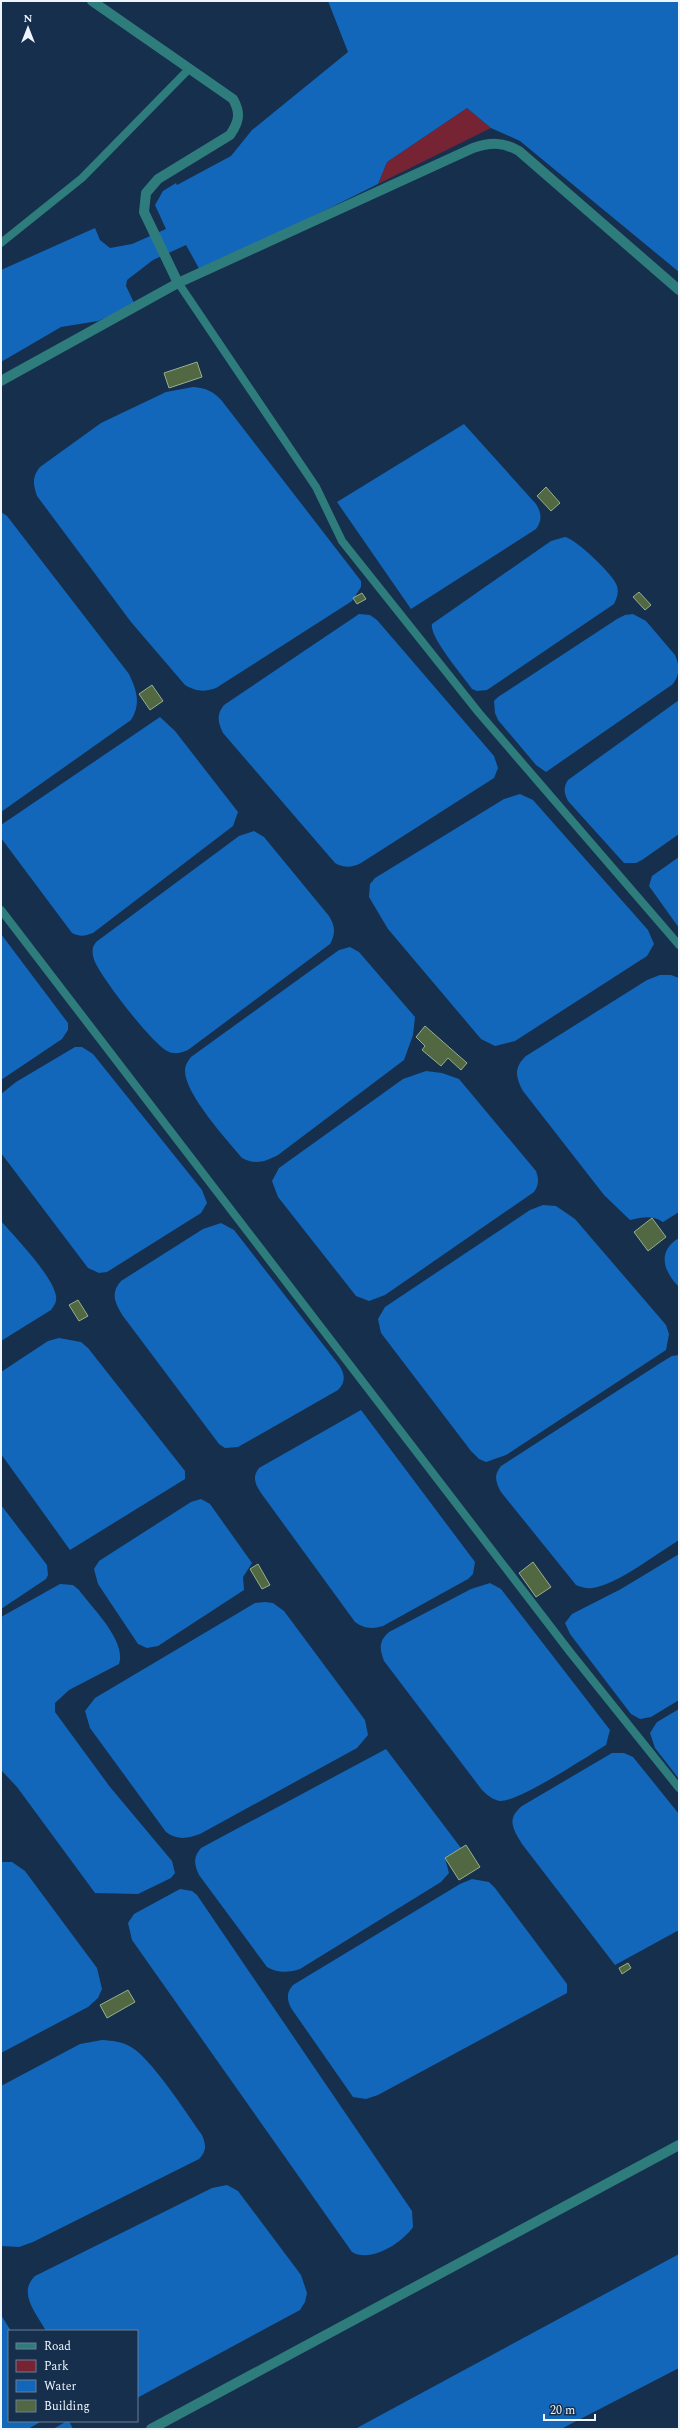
<svg xmlns="http://www.w3.org/2000/svg" width="680" height="2430" viewBox="0 0 680 2430" font-family="Spectral,serif">
  <style>
    .green { fill: #762333 }
    .water { fill: #1367ba }
    .building { fill: #526843; stroke: #97b087 }
    .lines { fill: none; stroke-linecap: round; stroke-linejoin: round }
    .service { stroke: #2e7d7c; stroke-width: 8 }
    .minor { stroke: #2e7d7c; stroke-width: 10 }
  </style>
  <rect width="100%" height="100%" fill="#152f4d"/>
  <path class="green" d="M467,108L491,128L378,184L387,162Z"/>
  <path class="water" d="M328,1H679V272L520,141L491,128L467,108L387,162L378,184L201,272L186,245L153,260L127,280L126,286L135,305L98,321L61,327L1,362V270L95,228L100,240L110,248L132,244L166,229L155,205L163,191L176,183L177,185L231,156L252,130L348,52Z
    M193,387C206,388 213,391 222,401L361,581V587L352,601L216,688C204,692 197,692 185,685L131,622L37,496C33,484 32,477 40,467L101,423L166,392Z
    M464,424L536,504C542,514 542,520 536,529L411,609L337,502Z
    M1,512L7,516L129,674C137,691 141,704 131,720L1,812Z
    M565,537C576,539 614,575 617,586C619,592 617,598 614,604L487,690L477,691L472,689C464,677 429,637 432,624L551,541Z
    M359,614L370,615L377,620L494,756L498,768L494,778L361,863C351,868 344,868 335,863L223,733C218,722 216,715 224,705Z
    M633,614L646,621L675,655C680,666 680,674 673,684L546,772L536,765L498,720L495,713L494,701L498,697L617,619L625,615Z
    M679,700V834L642,860L636,863H624L568,801C564,793 563,788 568,780Z
    M160,717L175,731L238,812L233,826L93,933C85,936 80,937 72,933L1,838V825Z
    M520,794L533,800L648,930L654,944L647,956L515,1041L495,1046L481,1039L388,929L369,897L370,884L375,878L504,799Z
    M254,831L264,837L329,916C335,926 336,933 330,944L188,1050C181,1053 174,1055 167,1051C150,1041 104,981 95,962C93,957 92,953 93,947L96,942L239,836Z
    M679,857V928L649,886L652,876Z
    M1,934L68,1023V1030L62,1039L1,1080Z
    M350,947L359,952L415,1017L413,1035L404,1060L278,1155C265,1162 255,1165 242,1158C227,1140 185,1094 185,1071C185,1065 188,1061 191,1057L339,950Z
    M660,975H671L679,978V1212L663,1222C652,1215 643,1217 630,1220L604,1195L523,1091C516,1078 513,1068 526,1056L647,980Z
    M75,1047H82L93,1054L202,1190L207,1203L201,1213L107,1272L99,1273L88,1268L1,1153V1094L16,1082Z
    M426,1071L442,1073L459,1079L536,1171C539,1179 539,1185 534,1192L385,1295L369,1301L356,1296L278,1197L272,1181L279,1168L403,1079Z
    M543,1205L556,1206L575,1219L666,1325L669,1334L666,1350L506,1455L486,1462L479,1459L471,1451L381,1333L378,1319L385,1307L530,1210Z
    M1,1221C15,1237 53,1276 56,1296C57,1302 54,1306 51,1310L1,1341Z
    M221,1223L234,1230L339,1365C345,1374 346,1382 338,1390L238,1447L225,1448L219,1444L123,1316C115,1303 110,1293 121,1281L203,1229Z
    M679,1238V1287C663,1271 657,1251 679,1238Z
    M59,1338L81,1342L88,1348L185,1471V1479L70,1550L1,1454V1372L48,1341Z
    M679,1355V1540C658,1553 616,1585 593,1588C587,1589 581,1587 576,1585L501,1492C496,1482 493,1476 501,1466L662,1362L672,1356Z
    M361,1410L475,1562L473,1574L468,1579L383,1626C372,1629 365,1629 355,1622L261,1493C255,1484 252,1477 259,1468Z
    M201,1499L210,1504L252,1563L243,1577L244,1590L158,1646L147,1648L138,1644L98,1584L94,1569L99,1561L191,1502Z
    M1,1505L47,1565L48,1575L46,1579L1,1609Z
    M679,1554V1700L651,1717L640,1719L631,1714L570,1634L565,1623L572,1614L621,1589Z
    M490,1583L501,1589L610,1730L606,1745C586,1757 519,1802 500,1801C493,1800 487,1795 482,1790L384,1661C379,1648 379,1641 389,1632L471,1589Z
    M60,1584L73,1585L79,1590C92,1608 127,1641 119,1664L69,1690L55,1703V1712L110,1787L172,1861L175,1873L171,1878L138,1894L95,1893L17,1787L1,1770V1617Z
    M265,1602L273,1603L284,1611L365,1720L368,1735L357,1748L200,1834C187,1839 177,1840 166,1832L90,1728L85,1711L95,1698L255,1603Z
    M679,1709V1779L655,1748L650,1733L657,1722Z
    M386,1749L461,1848L445,1858L449,1873L441,1882L300,1969C288,1973 278,1973 267,1967L199,1875C194,1864 193,1857 201,1848Z
    M612,1753H624L633,1757L679,1814V1930L615,1965L522,1844C513,1829 506,1819 522,1806Z
    M1,1862H12L25,1871L97,1968L102,1989L98,1998L88,2007L1,2053Z
    M472,1879L489,1882L495,1888L567,1984V1993L378,2095L366,2099L353,2097L291,2008C287,1999 286,1993 293,1985L460,1884Z
    M180,1889L192,1891L197,1895L412,2211L413,2227C402,2243 371,2263 352,2252L132,1940L128,1923L134,1914Z
    M102,2040C113,2041 121,2041 131,2047C151,2058 187,2114 202,2135C206,2145 207,2151 199,2159L33,2242L19,2247L1,2246V2086L80,2044Z
    M227,2185L238,2191L301,2275L307,2293L305,2302L300,2310L137,2398V2331H46C37,2314 17,2293 35,2276L212,2188Z
    M679,2254V2368L561,2429H355Z
    M1,2315L11,2331H9V2421H42L28,2429H1Z
    M67,2421H69L73,2429H53Z"/>
  <path class="building" d="M197,362L202,377L169,388L164,373Z
    M546,487L560,503L551,511L537,496Z
    M639,592L651,605L645,610L633,597Z
    M362,593L366,599L357,604L353,598Z
    M152,685L163,701L150,710L139,694Z
    M425,1026L467,1063L461,1070L448,1058L441,1066L422,1050L425,1046L416,1037Z
    M652,1218L666,1237L648,1251L634,1232Z
    M78,1300L88,1316L79,1321L69,1305Z
    M533,1562L551,1587L536,1597L519,1573Z
    M258,1564L270,1585L262,1589L250,1569Z
    M466,1845L480,1867L459,1880L445,1858Z
    M628,1963L631,1968L622,1974L619,1968Z
    M128,1990L135,2002L107,2018L100,2005Z"/>
  <g class="lines">
    <path class="service" d="M1,243L82,178L189,69
      M175,278L316,487L342,541L479,713L679,945
      M1,910L570,1652L679,1788"/>
    <path class="minor" d="M92,1L233,99C241,113 239,122 230,135L158,179L146,193L144,212L178,283L473,148C491,142 503,142 519,151L679,290
      M1,381L178,283
      M151,2429L679,2145"/>
  </g>
  <rect width="680" height="2430" fill="none" stroke="#eff5fd" stroke-width="4"/>
  <rect x="8" y="2330" width="130" height="92" fill="#152f4d" stroke="#6c7e93"/>
  <rect x="16" y="2343" width="20" height="6" fill="#2e7d7c" stroke="#6c7e93"/>
  <text x="44" y="2350" font-size="12" fill="#eff5fd">Road</text>
  <rect x="16" y="2360" width="20" height="12" fill="#762333" stroke="#6c7e93"/>
  <text x="44" y="2370" font-size="12" fill="#eff5fd">Park</text>
  <rect x="16" y="2380" width="20" height="12" fill="#1367ba" stroke="#6c7e93"/>
  <text x="44" y="2390" font-size="12" fill="#eff5fd">Water</text>
  <rect x="16" y="2400" width="20" height="12" fill="#526843" stroke="#6c7e93"/>
  <text x="44" y="2410" font-size="12" fill="#eff5fd">Building</text>
  <g transform="translate(28 28)" stroke="#152f4d" stroke-width="3" paint-order="stroke">
  <path d="M0-3L7 15L0 10L-7 15Z" fill="#eff5fd"/>
  <text y="-6" font-size="11" font-weight="bold" text-anchor="middle" fill="#eff5fd">N</text>
  </g>
  <path d="M544 2414v6h51v-6" fill="none" stroke="#eff5fd" stroke-width="2"/>
  <text x="550" y="2414" font-size="12" fill="#eff5fd" stroke="#152f4d" stroke-width="3" paint-order="stroke">20 m</text>
</svg>
